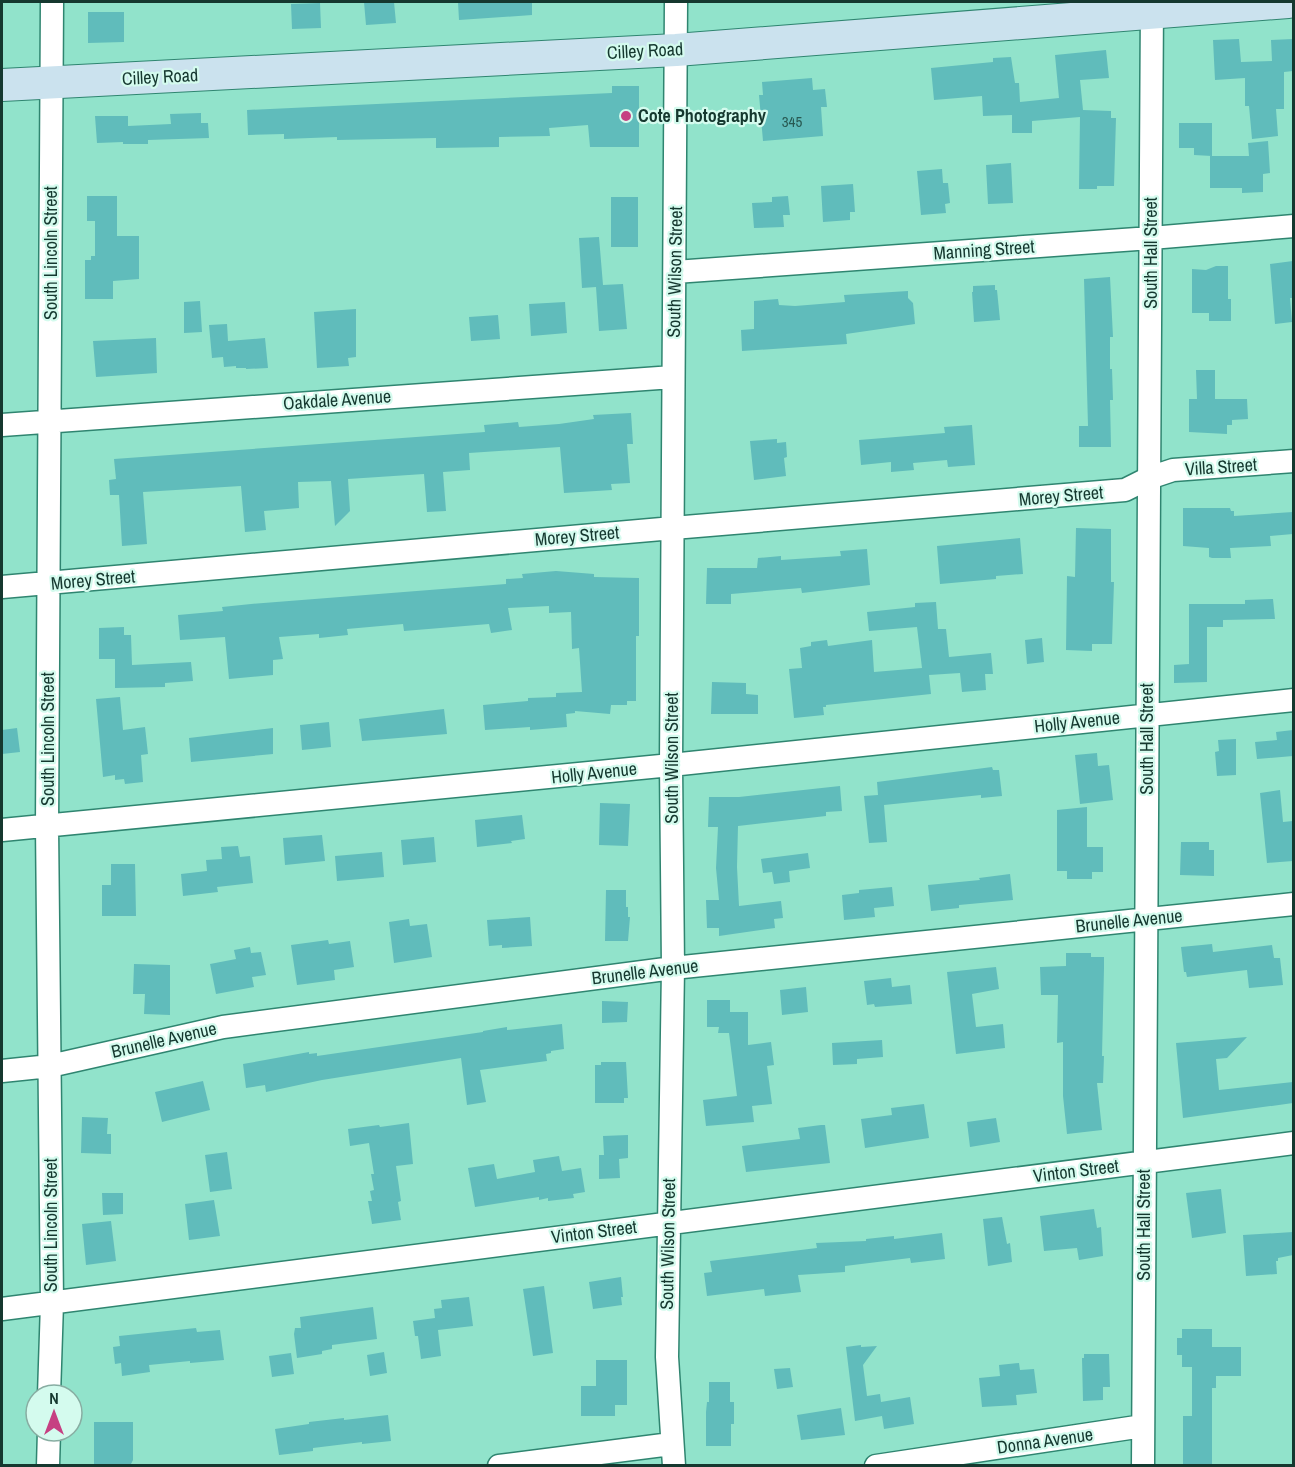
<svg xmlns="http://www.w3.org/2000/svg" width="1295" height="1467" viewBox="0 0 1295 1467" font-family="'Archivo Narrow',sans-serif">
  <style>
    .building { fill: #60bcbb }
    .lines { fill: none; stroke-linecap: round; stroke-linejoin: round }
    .street-casing { stroke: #2f8570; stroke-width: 25 }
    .secondary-casing { stroke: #2f8570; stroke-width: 34 }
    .street { stroke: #fff; stroke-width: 22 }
    .secondary { stroke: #cbe2ee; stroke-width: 32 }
    .poi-dot { fill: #c64082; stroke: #d4fbee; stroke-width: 2 }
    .labels { text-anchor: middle; stroke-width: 4.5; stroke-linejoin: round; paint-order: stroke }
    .number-label { font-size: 15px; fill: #285952 }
    .street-label { font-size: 18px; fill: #15382f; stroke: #d4fbee }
    .poi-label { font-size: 18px; font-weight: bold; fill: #15382f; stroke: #d4fbee; text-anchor: start }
  </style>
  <rect width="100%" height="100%" fill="#91e3cb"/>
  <path class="building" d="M364,2H394L396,23L366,25Z
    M458,2H532V15L459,20Z
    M320,3L321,28L292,29L291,4Z
    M88,12H124V42L88,43Z
    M1239,39L1241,62L1272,61L1271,40L1293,39V71L1284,72V109H1276L1278,136L1252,139L1249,106H1245V78L1215,80L1213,40Z
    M1106,50L1109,78L1080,80L1083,110L1111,111V118H1116L1114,186H1097V189H1079L1080,117L1032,121V133H1012V115L983,116L982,96L934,100L931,68L993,62V58L1011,57L1015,83H1019L1020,102L1059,98L1055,55Z
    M812,78L813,90L825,89L827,107H821L823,136L763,141L759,95H763L762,82Z
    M612,86H639V147H590L588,125L549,128L550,136L499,137V147L436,148V138L337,140V137L284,139V134L248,135L247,110L612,93Z
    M201,113V123H208L209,138L148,140V144H123V142L97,143L95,116H128V126L171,124L170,114Z
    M1179,123H1212V156L1194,155V148H1179Z
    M1268,141L1270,173L1263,174V192L1242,193V188H1210V156H1249L1248,143Z
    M1011,163L1013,203L988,204L986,165Z
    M942,169L943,183H948L950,203L945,204L946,213L921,215L917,171Z
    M853,184L855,212H850V220L823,222L821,186Z
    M87,196H117V236H139V279L113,281V299H85V260H91V256H95V221H87Z
    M788,196L790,215H783L784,227L754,228L752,203L772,202V197Z
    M611,197H638V247H611Z
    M599,237L603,285L623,284L627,329L599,331L596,287L582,288L579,238Z
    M1293,261V298H1290L1292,322L1275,324L1270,264Z
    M1216,266H1228V299H1231V321H1209V313H1192V269L1206,270Z
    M1110,277L1113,337H1110V369H1112L1113,400H1110L1111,447H1079V426H1088L1084,279Z
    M995,285V290H997L1000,320L974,322L972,292H973V286Z
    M908,291V298L913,303L915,324L846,334L847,344L742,351L741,330L754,329V301L778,299L779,305L795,306L845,302L844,295Z
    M200,301L202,332L184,333V302Z
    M565,302L567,333L531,336L529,304Z
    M356,309V357L348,358L349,366L317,368L314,312Z
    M498,315L500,339L471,341L469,317Z
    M227,324L228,341L265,338L268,368L246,369V368H236V366L224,367L223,357L212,358L209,325Z
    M156,338L157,373L96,377L93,341Z
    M1196,370H1215V399H1247L1248,419L1232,420V425H1227V434L1189,432V399H1197Z
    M631,413L633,444H627L630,483L611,484L612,490L564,493L560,447L469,453L470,470L443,472L446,511L427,512L424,474L348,479L350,511L335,526L331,481L298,482L299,508L264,511L266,530L245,532L241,486L143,492L147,544L122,546L119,495H110L109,480L116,479L114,459L485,432L484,425L518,422L519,427L559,424L594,419L593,415Z
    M972,425L975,465L948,467L947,460L913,463L914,470L891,472V462L861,465L859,440L945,433L944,427Z
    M777,439V443L786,442L787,457L784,458L786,476L754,480L750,441Z
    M1183,508H1230L1231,511H1234V516L1293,512V534L1270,536L1271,546L1230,548L1231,558H1212L1209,557V548L1183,546Z
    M1076,528L1111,529V582H1114L1112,644H1092V651L1066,650L1067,576L1075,577Z
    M1020,538L1023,574L996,576V579L940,584L937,546Z
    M867,549L870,585L802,593L801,588L731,594V604H706L707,568H757L758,558L781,556V560L841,556L840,551Z
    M556,571L594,574V577L639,578V636H636V701H627V705H611L610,714L575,711V713L566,714L567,727L530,730V727L485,730L483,705L528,701V698L556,697V693L582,692L579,648L572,649L571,612L549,613V606L508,608L512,630L491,633L489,624L404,631L403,624L347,629L348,635L319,638V634L279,637L283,659L273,660V675L229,679L225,637L180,640L178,615L223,611L222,607L251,604L506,584V579L523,578L522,574Z
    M1273,599L1275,619L1223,620V627H1207V682L1174,683V665L1189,664V604H1245V600Z
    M936,602L938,629H946L949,657L991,653L993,674H985L986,690L962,692L960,673L929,675L931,694L826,705V707H823L824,715L794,718L789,669L802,668L800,648L811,646V642L827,640L828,646L872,640L874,672L922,668L917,627L869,631L867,612L915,607V603Z
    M124,627V635H131L132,665L191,662L193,681L165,683V687L115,688V659H99V628Z
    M1042,638L1044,662L1027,664L1025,640Z
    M712,682L746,683V694L758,695V714H711Z
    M120,697L123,730L145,727L148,754L141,755L143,782L125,784L124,779L115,780V775L103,777L96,699Z
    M444,709L447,734L362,741L359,719Z
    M329,722L331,747L302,750L300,725Z
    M17,728L20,752L2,754V730Z
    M273,728V754L191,762L189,738Z
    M1293,730V756L1257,759L1255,742L1277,740L1276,732Z
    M1236,739V775L1217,776L1215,752L1219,751L1218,740Z
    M1097,753L1098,766L1109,765L1113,800L1080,804L1075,755Z
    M992,767L993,770H999L1002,796L981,798V795L884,805L887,842L869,843L864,796L878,795L877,782Z
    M840,786L842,811L826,812V816L738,826L737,867L739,906L781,901L783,918L774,919L775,928L719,936V928H707L706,900H719L716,868L718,827H708L709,797H739Z
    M1280,790L1283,822L1293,821V861L1267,863L1260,793Z
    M600,803L630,804L628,846L599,845Z
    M1087,807V847H1103V872H1092V879H1067V871H1057V810Z
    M522,815L525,839L511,841L512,843L477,847L475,820Z
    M322,835L325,861L285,865L283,838Z
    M434,837L436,862L403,865L401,840Z
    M1181,842H1209V850H1214V876L1180,875Z
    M238,846L240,857L250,856L253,883L217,887L218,892L183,896L181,874L207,871L206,860L222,859L221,847Z
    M382,852L384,877L337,881L335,856Z
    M808,853L810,868L789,871L790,882L774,884L772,872L763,873L761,859Z
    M111,864H135L136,916H102V885H111Z
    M1010,874L1013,900L959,905V908L931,911L928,885L980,880L979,878Z
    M892,887L894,906L874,908L875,917L844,920L842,895L859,893V890Z
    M606,890H626V907H628V917H630L628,941H605Z
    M530,917L532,946L502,948V945L489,946L487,920Z
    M409,919L410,926L427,924L432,957L394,963L389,922Z
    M328,940L329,944L350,941L354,967L334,970L335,980L297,985L291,945Z
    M1212,944L1213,952L1272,945L1274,958H1280L1283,985L1249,988L1247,970L1187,977L1186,972H1184L1181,947Z
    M250,947L251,953L261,952L266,975L252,977L254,987L216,994L210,964L236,959L234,950Z
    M1066,953H1091V957H1104V968L1102,1056H1104L1103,1083H1097L1102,1130L1067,1134L1063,1096V1042L1057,1043L1058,995H1041L1040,967L1066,966Z
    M134,964L170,965V1015L144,1014L145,994H133Z
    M996,967L999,989L972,994L976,1027L1003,1024L1005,1048L956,1054L947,972Z
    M891,978L892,987L910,985L912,1004L875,1007L874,1004L867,1005L864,981Z
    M806,987L808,1012L782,1015L780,990Z
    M707,1000H730V1012H748V1045L771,1042L774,1065L767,1066L772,1104L752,1106L754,1122L706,1126L703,1100L737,1096L729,1033H718L719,1027H707Z
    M602,1001L628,1002L627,1022L602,1023Z
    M562,1024L564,1049L551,1051V1053L546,1054L547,1061L480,1070L486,1102L467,1105L461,1058L322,1080L266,1092L265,1085L246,1088L243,1064L309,1052V1054L317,1053V1056L483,1032V1031L507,1027V1030Z
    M1247,1037L1227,1058L1216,1059L1219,1090L1293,1082V1103L1183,1118L1176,1043Z
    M882,1040L883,1057L857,1059V1064L833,1065L832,1043Z
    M601,1062H626L628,1098H624V1103H595V1065H601Z
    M203,1081L210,1110L162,1122L155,1092Z
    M924,1104L929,1138L865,1148L861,1119L892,1115L891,1108Z
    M82,1117L108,1118L107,1134H111V1154L81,1153Z
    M996,1118L1000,1142L970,1147L967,1122Z
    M409,1123L413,1164L396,1166L401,1201L398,1202L401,1220L372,1224L368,1201H372L370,1191L374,1190L371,1174H374L369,1143L350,1146L348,1129L379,1125L380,1127Z
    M821,1125H825L830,1163L746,1172L742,1146L800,1139L798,1128Z
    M628,1135V1158L619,1159L620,1178L599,1179V1155H604L603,1136Z
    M227,1152L232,1189L210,1192L205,1155Z
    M559,1156L562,1171L581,1168L585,1192L573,1194L574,1198L548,1201V1198L539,1200V1197L475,1207L468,1168L494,1164L497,1179L535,1172L533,1160Z
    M1221,1189L1226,1233L1192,1238L1186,1193Z
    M102,1193H123V1214L103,1215Z
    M214,1200L220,1236L189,1240L185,1204Z
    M1094,1209L1097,1228L1101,1227L1103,1256L1079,1260L1077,1248L1044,1251L1040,1216Z
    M1002,1217L1007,1244L1010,1243L1012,1262L988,1266L983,1219Z
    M111,1221L116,1261L86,1265L82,1224Z
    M1293,1232V1255L1278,1258V1261H1276L1277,1274L1246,1276L1243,1235Z
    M942,1233L945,1259L911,1263L910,1258L845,1266V1272L798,1275L801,1292L765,1296L764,1289L707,1296L704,1273L712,1272L710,1261L817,1248L816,1243L866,1241V1239L894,1236V1239Z
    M621,1277L623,1297H621L622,1305L593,1309L589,1282Z
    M544,1286L553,1353L533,1356L523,1289Z
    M469,1297L473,1326L438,1330L441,1356L421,1359L418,1336H415L413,1321L435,1318L434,1309L442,1308L441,1300Z
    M373,1307L377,1339L332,1345V1349L322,1351V1354L297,1358L294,1334L295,1328H301L300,1317Z
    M196,1328L197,1332L220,1330L224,1360L190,1363V1361L149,1365L150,1372L122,1376L121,1363L115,1364L113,1347L120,1346L119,1336Z
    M1182,1329H1212V1347H1241V1376H1216V1388H1212V1466H1183V1416H1192V1367H1182V1355H1177V1338H1182Z
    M861,1345V1347L877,1346L863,1365L867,1396L880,1394L881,1402L910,1397L914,1424L884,1429L882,1416L855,1421L846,1347Z
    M384,1352L387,1373L370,1376L367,1355Z
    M291,1353L294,1374L272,1377L269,1356Z
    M1084,1354H1109L1110,1387H1103V1400L1083,1401L1082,1358H1084Z
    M596,1360H627V1405H615V1416H581V1386H596Z
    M1019,1363L1020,1370L1034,1369L1037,1393L1016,1395L1017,1405L982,1407L979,1378L1000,1376L999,1365Z
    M790,1368L793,1387L777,1389L774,1369Z
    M709,1382H730V1402H734V1424H731V1446H706V1412L707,1402H709Z
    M841,1408L845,1435L801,1440L797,1415Z
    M388,1415L391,1441L362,1444V1442L313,1448V1451L279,1455L275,1429L309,1424V1422L344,1418V1420Z
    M94,1422H133V1460L130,1466H94Z"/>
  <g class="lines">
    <defs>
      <path id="street" d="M675,272L1151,238L1294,226
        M2,425L673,377
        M2,587L673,528L1125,490L1149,478L1173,470L1294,461
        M2,830L671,765L1294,700
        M2,1071L50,1066L223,1027L673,968L1294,904
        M2,1309L1294,1143
        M49,1395L52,1303L47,826L52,2
        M48,1466L49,1431
        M499,1466L671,1444
        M674,1466L667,1357L673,968L671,765L676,2
        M876,1466L1143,1426
        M1143,1466L1152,2"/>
      <path id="secondary" d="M2,85L676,50L1288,2"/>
    </defs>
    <use href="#street" class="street-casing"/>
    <use href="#secondary" class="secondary-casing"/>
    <use href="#street" class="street"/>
    <use href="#secondary" class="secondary"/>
  </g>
  <circle class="poi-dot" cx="626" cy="116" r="6"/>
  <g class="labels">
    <g class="number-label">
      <text x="792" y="127">345</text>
    </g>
    <g class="street-label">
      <text transform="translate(645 51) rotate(-3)" y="6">Cilley Road</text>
      <text transform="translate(160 77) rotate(-3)" y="6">Cilley Road</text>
      <text transform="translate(984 250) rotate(-4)" y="6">Manning Street</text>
      <text transform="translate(51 253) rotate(-90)" y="6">South Lincoln Street</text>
      <text transform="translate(1151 253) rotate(-90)" y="6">South Hall Street</text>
      <text transform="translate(675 272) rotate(-89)" y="6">South Wilson Street</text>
      <text transform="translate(337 400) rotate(-4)" y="6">Oakdale Avenue</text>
      <text transform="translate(1221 467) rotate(-4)" y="6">Villa Street</text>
      <text transform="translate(1061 496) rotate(-5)" y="6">Morey Street</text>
      <text transform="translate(577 536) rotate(-5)" y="6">Morey Street</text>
      <text transform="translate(93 580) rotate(-5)" y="6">Morey Street</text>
      <text transform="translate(1077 722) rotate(-6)" y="6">Holly Avenue</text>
      <text transform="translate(48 739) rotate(-90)" y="6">South Lincoln Street</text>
      <text transform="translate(1147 739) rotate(-90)" y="6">South Hall Street</text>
      <text transform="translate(672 758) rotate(-90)" y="6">South Wilson Street</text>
      <text transform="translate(594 773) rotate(-6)" y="6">Holly Avenue</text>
      <text transform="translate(1129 921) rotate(-6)" y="6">Brunelle Avenue</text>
      <text transform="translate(645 972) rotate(-7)" y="6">Brunelle Avenue</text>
      <text transform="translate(164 1040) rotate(-13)" y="6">Brunelle Avenue</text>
      <text transform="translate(1076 1171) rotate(-7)" y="6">Vinton Street</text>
      <text transform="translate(51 1225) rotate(-90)" y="6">South Lincoln Street</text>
      <text transform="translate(1144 1225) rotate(-90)" y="6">South Hall Street</text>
      <text transform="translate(594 1232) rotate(-7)" y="6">Vinton Street</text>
      <text transform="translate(668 1244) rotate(-89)" y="6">South Wilson Street</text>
      <text transform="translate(1045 1441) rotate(-8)" y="6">Donna Avenue</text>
    </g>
    <g class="poi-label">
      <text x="638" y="122">Cote Photography</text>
    </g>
  </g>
  <rect width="1295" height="1467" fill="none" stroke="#15382f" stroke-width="6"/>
  <g transform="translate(54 1413)"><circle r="28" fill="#d4fbee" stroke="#88ada2" stroke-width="1.5"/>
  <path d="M0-4.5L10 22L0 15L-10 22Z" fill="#c64082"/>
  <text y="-9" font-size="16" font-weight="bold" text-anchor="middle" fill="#15382f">N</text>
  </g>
</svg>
